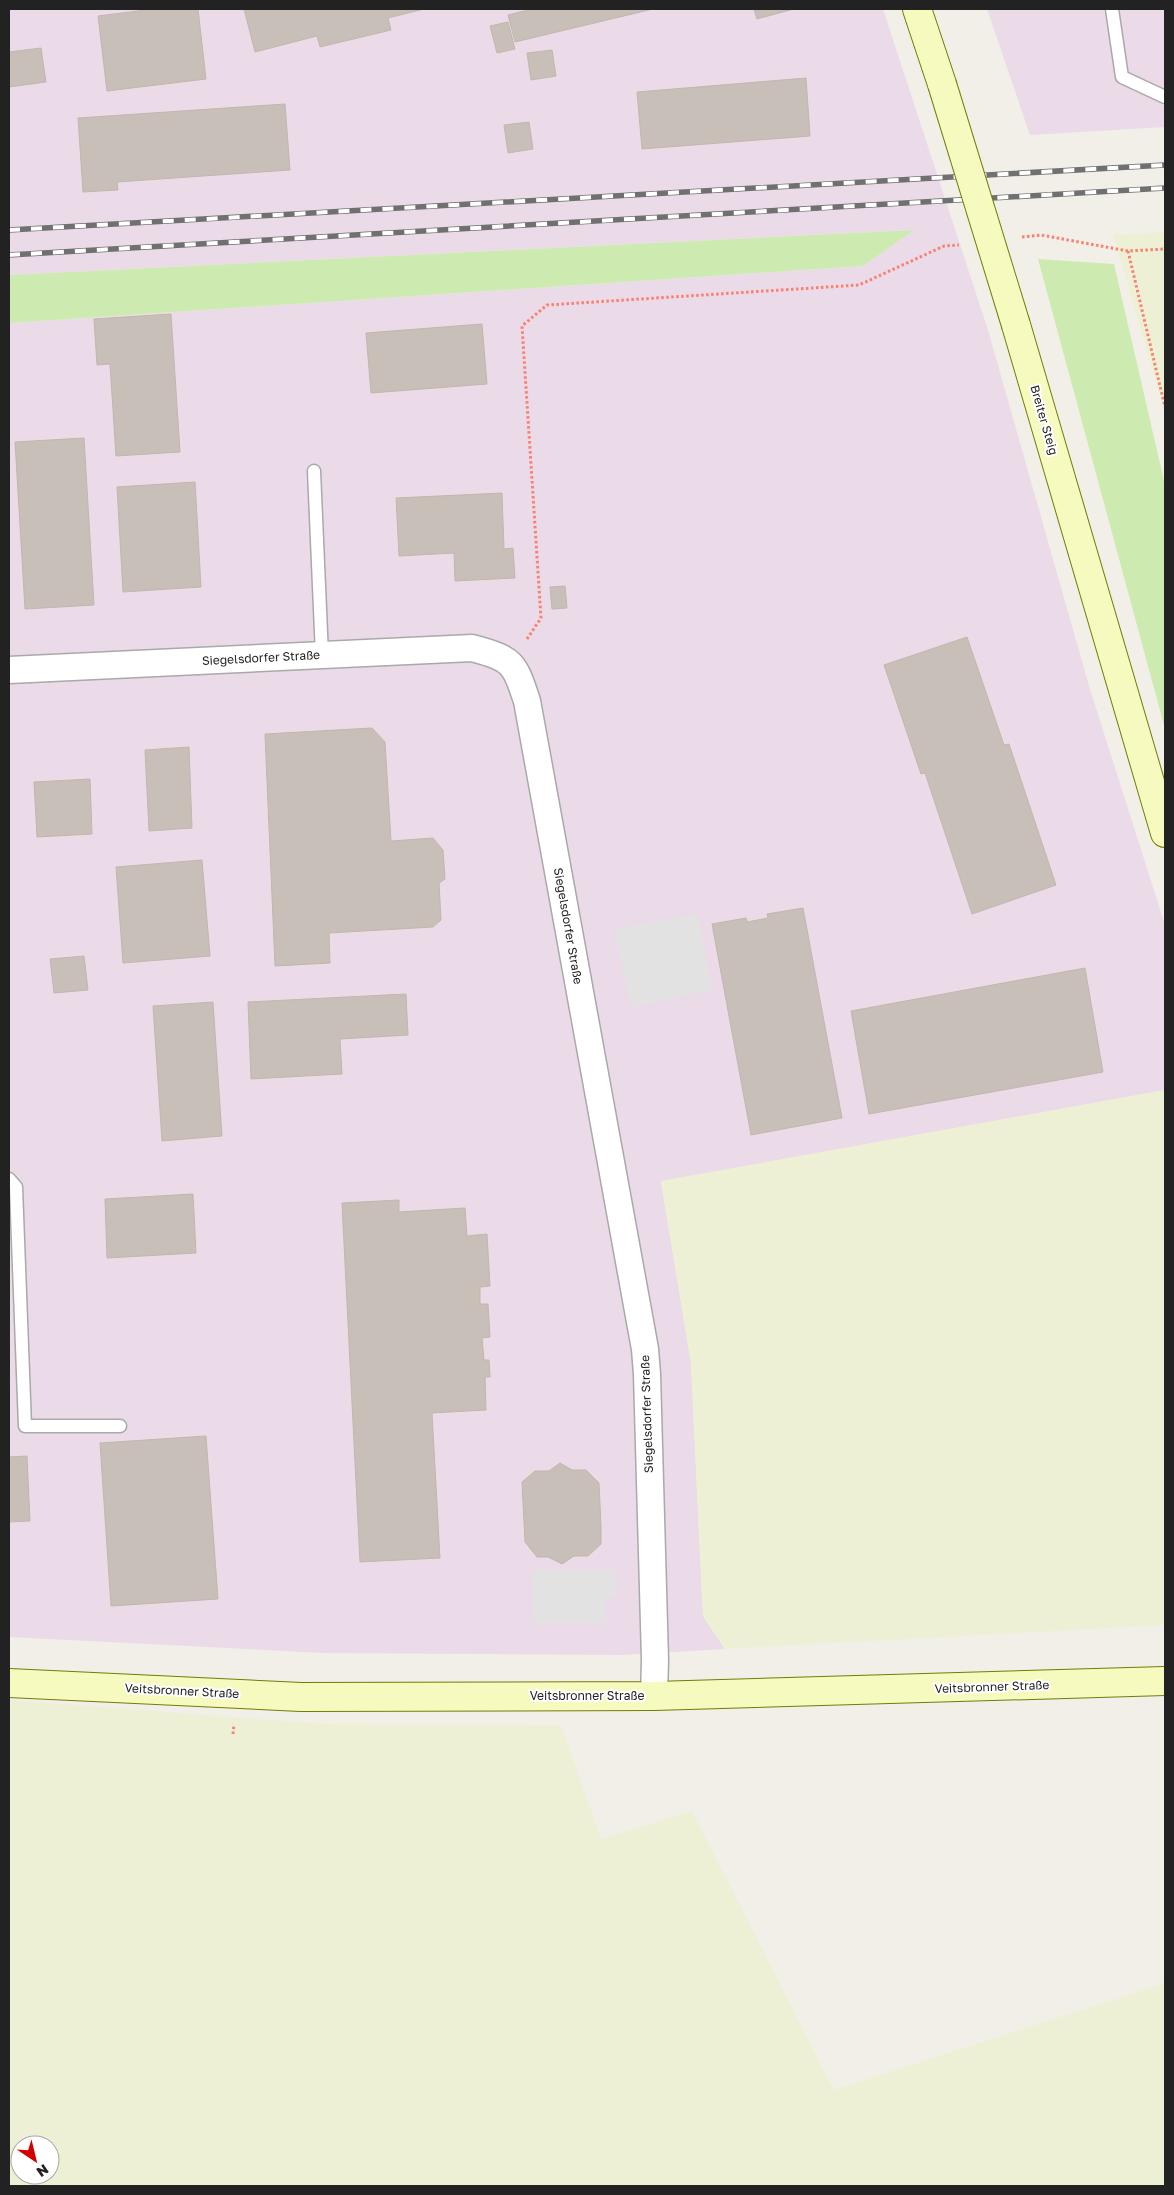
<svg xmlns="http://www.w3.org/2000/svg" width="1174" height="2195" viewBox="0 0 1174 2195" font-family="'Golos Text',sans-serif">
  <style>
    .industrial { fill: #ebdbe8 }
    .farmland { fill: #eef0d5; fill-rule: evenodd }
    .grass { fill: #cdebb0 }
    .parking { fill: #e2e2e2 }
    .building { fill: #c7bfb8; stroke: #c4b6ab }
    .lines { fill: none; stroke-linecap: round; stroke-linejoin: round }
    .lane-casing { stroke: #a9a9a9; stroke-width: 15 }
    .street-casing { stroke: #a9a9a9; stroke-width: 29 }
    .secondary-casing { stroke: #707d05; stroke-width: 30 }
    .path { stroke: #fa8072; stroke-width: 3; stroke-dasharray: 2.5 2.5; stroke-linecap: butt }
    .lane { stroke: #fff; stroke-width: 12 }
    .street { stroke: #fff; stroke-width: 26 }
    .secondary { stroke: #f7fabf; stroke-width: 28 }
    .rail-casing { stroke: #707070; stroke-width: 5.5 }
    .rail { stroke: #fff; stroke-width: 4; stroke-dasharray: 11; stroke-linecap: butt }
    .secondary-bridge-casing { stroke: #707d05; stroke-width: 30; stroke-linecap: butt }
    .secondary-bridge { stroke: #f7fabf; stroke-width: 28 }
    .labels { text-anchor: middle; stroke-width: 4; stroke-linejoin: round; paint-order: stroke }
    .street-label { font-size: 12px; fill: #222; stroke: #fff }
  </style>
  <rect width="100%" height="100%" fill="#f2efe9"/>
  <path class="industrial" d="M9,9H883L988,330L1089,686L1165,925V1090L661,1182L691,1363L703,1616L725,1649L622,1655L323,1653L9,1637V323L863,266L913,230L9,275Z
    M987,9H1165V127L1030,135Z"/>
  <path class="farmland" d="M1165,232V413L1113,235Z
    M1165,1090V1625L725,1649L703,1616L691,1363L661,1181Z
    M9,1700L324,1724L561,1725L601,1839L692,1811L834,2090L1165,1983V2186H9ZM20,2145H50V2175H20Z"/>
  <path class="grass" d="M914,230L863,266L9,323V275Z
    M1038,259L1114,264L1165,485V729Z"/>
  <path class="parking" d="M698,914L712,990L631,1007L614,929Z
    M533,1570H616V1597L605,1598V1623H533Z"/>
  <path class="building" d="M154,9H198L206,79L107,91L98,16Z
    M244,9H424L388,18L391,30L320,47L317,36L255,52Z
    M532,9H653L515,42L508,15Z
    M754,9H794L757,19Z
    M508,22L515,49L497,53L490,26Z
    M41,48L46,82L9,87V52Z
    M552,50L556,76L531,80L527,53Z
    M806,78L810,136L642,149L637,92Z
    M285,104L290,170L117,182L118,190L83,192L78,118Z
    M529,122L533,149L508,153L504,125Z
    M171,314L180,452L116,456L110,364L97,365L94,319Z
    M482,324L487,384L371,393L366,333Z
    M84,438L94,605L25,609L15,442Z
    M195,482L201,587L123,592L117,487Z
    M502,493L504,549L513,548L515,578L455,581L454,553L399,556L396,498Z
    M565,586L567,608L552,609L550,587Z
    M967,637L1004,745L1009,744L1056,885L972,914L925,773L921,774L884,665Z
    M372,728L385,742L391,841L433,838L443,850L445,879L439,883L441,920L433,927L329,933L330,963L275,966L265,734Z
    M189,747L192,828L149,831L145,750Z
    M90,779L92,834L37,837L34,782Z
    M202,860L210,956L123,963L116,867Z
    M803,908L842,1118L751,1135L712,924L746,918L747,922L768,918L767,914Z
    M84,956L88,990L54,993L50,959Z
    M1085,968L1103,1072L869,1114L851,1011Z
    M406,994L408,1035L340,1039L342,1074L251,1079L248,1002Z
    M213,1002L222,1136L162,1141L153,1006Z
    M193,1194L196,1253L107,1258L105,1199Z
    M399,1200V1212L465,1208L467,1236L487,1234L490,1286L480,1287V1304H488L490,1337L482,1338L484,1360H489L490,1377H485L486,1410L432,1413L440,1558L360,1562L342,1203Z
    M206,1436L218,1599L111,1606L100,1443Z
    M27,1456L30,1521L9,1522V1457Z
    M560,1463L572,1470H586L599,1483L601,1526V1544L588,1556H574L562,1564L548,1557H537L525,1542L522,1482L535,1471H549Z"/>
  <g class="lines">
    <defs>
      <path id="lane" d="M1112,9L1122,77L1165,97
        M314,471L322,655
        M9,1179L16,1187L25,1426H120"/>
      <path id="street" d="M9,670L472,648C513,659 514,662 527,701L645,1349L647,1374L655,1660L654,1696"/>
      <path id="secondary" d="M917,9L942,84
        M1016,325L1165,833
        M9,1683L301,1697L654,1696L1165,1681"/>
    </defs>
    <use href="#lane" class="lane-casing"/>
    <use href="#street" class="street-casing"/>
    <use href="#secondary" class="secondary-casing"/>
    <path class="path" d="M1022,237L1041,235L1128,251L1165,249
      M1128,251L1165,407
      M527,639L541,618L522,326L547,305L859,285L944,246L959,245
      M233,1734L234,1724"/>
    <use href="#lane" class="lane"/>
    <use href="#street" class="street"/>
    <use href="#secondary" class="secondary"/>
    <defs>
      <path id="rail" d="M9,230L1165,165
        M9,255L1165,188"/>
    </defs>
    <use href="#rail" class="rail-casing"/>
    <use href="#rail" class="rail"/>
    <defs>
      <path id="secondary-bridge" d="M942,84L1016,325"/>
    </defs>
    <use href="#secondary-bridge" class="secondary-bridge-casing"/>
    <use href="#secondary-bridge" class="secondary-bridge"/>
  </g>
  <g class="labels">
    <g class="street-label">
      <text transform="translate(1044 420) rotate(74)" y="4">Breiter Steig</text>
      <text transform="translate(261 658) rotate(-3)" y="4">Siegelsdorfer Straße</text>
      <text transform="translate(568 926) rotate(80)" y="4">Siegelsdorfer Straße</text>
      <text transform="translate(647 1414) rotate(-92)" y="4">Siegelsdorfer Straße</text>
      <text transform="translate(992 1687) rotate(-2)" y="4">Veitsbronner Straße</text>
      <text transform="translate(182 1691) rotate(3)" y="4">Veitsbronner Straße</text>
      <text x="587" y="1700">Veitsbronner Straße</text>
    </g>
  </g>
  <rect width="1174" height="2195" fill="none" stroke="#222222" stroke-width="20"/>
  <g transform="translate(35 2160) rotate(145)"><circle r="24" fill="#ffffff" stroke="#a7a7a7"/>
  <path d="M0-4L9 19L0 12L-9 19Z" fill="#d40000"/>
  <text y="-8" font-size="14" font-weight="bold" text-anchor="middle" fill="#222222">N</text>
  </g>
</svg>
